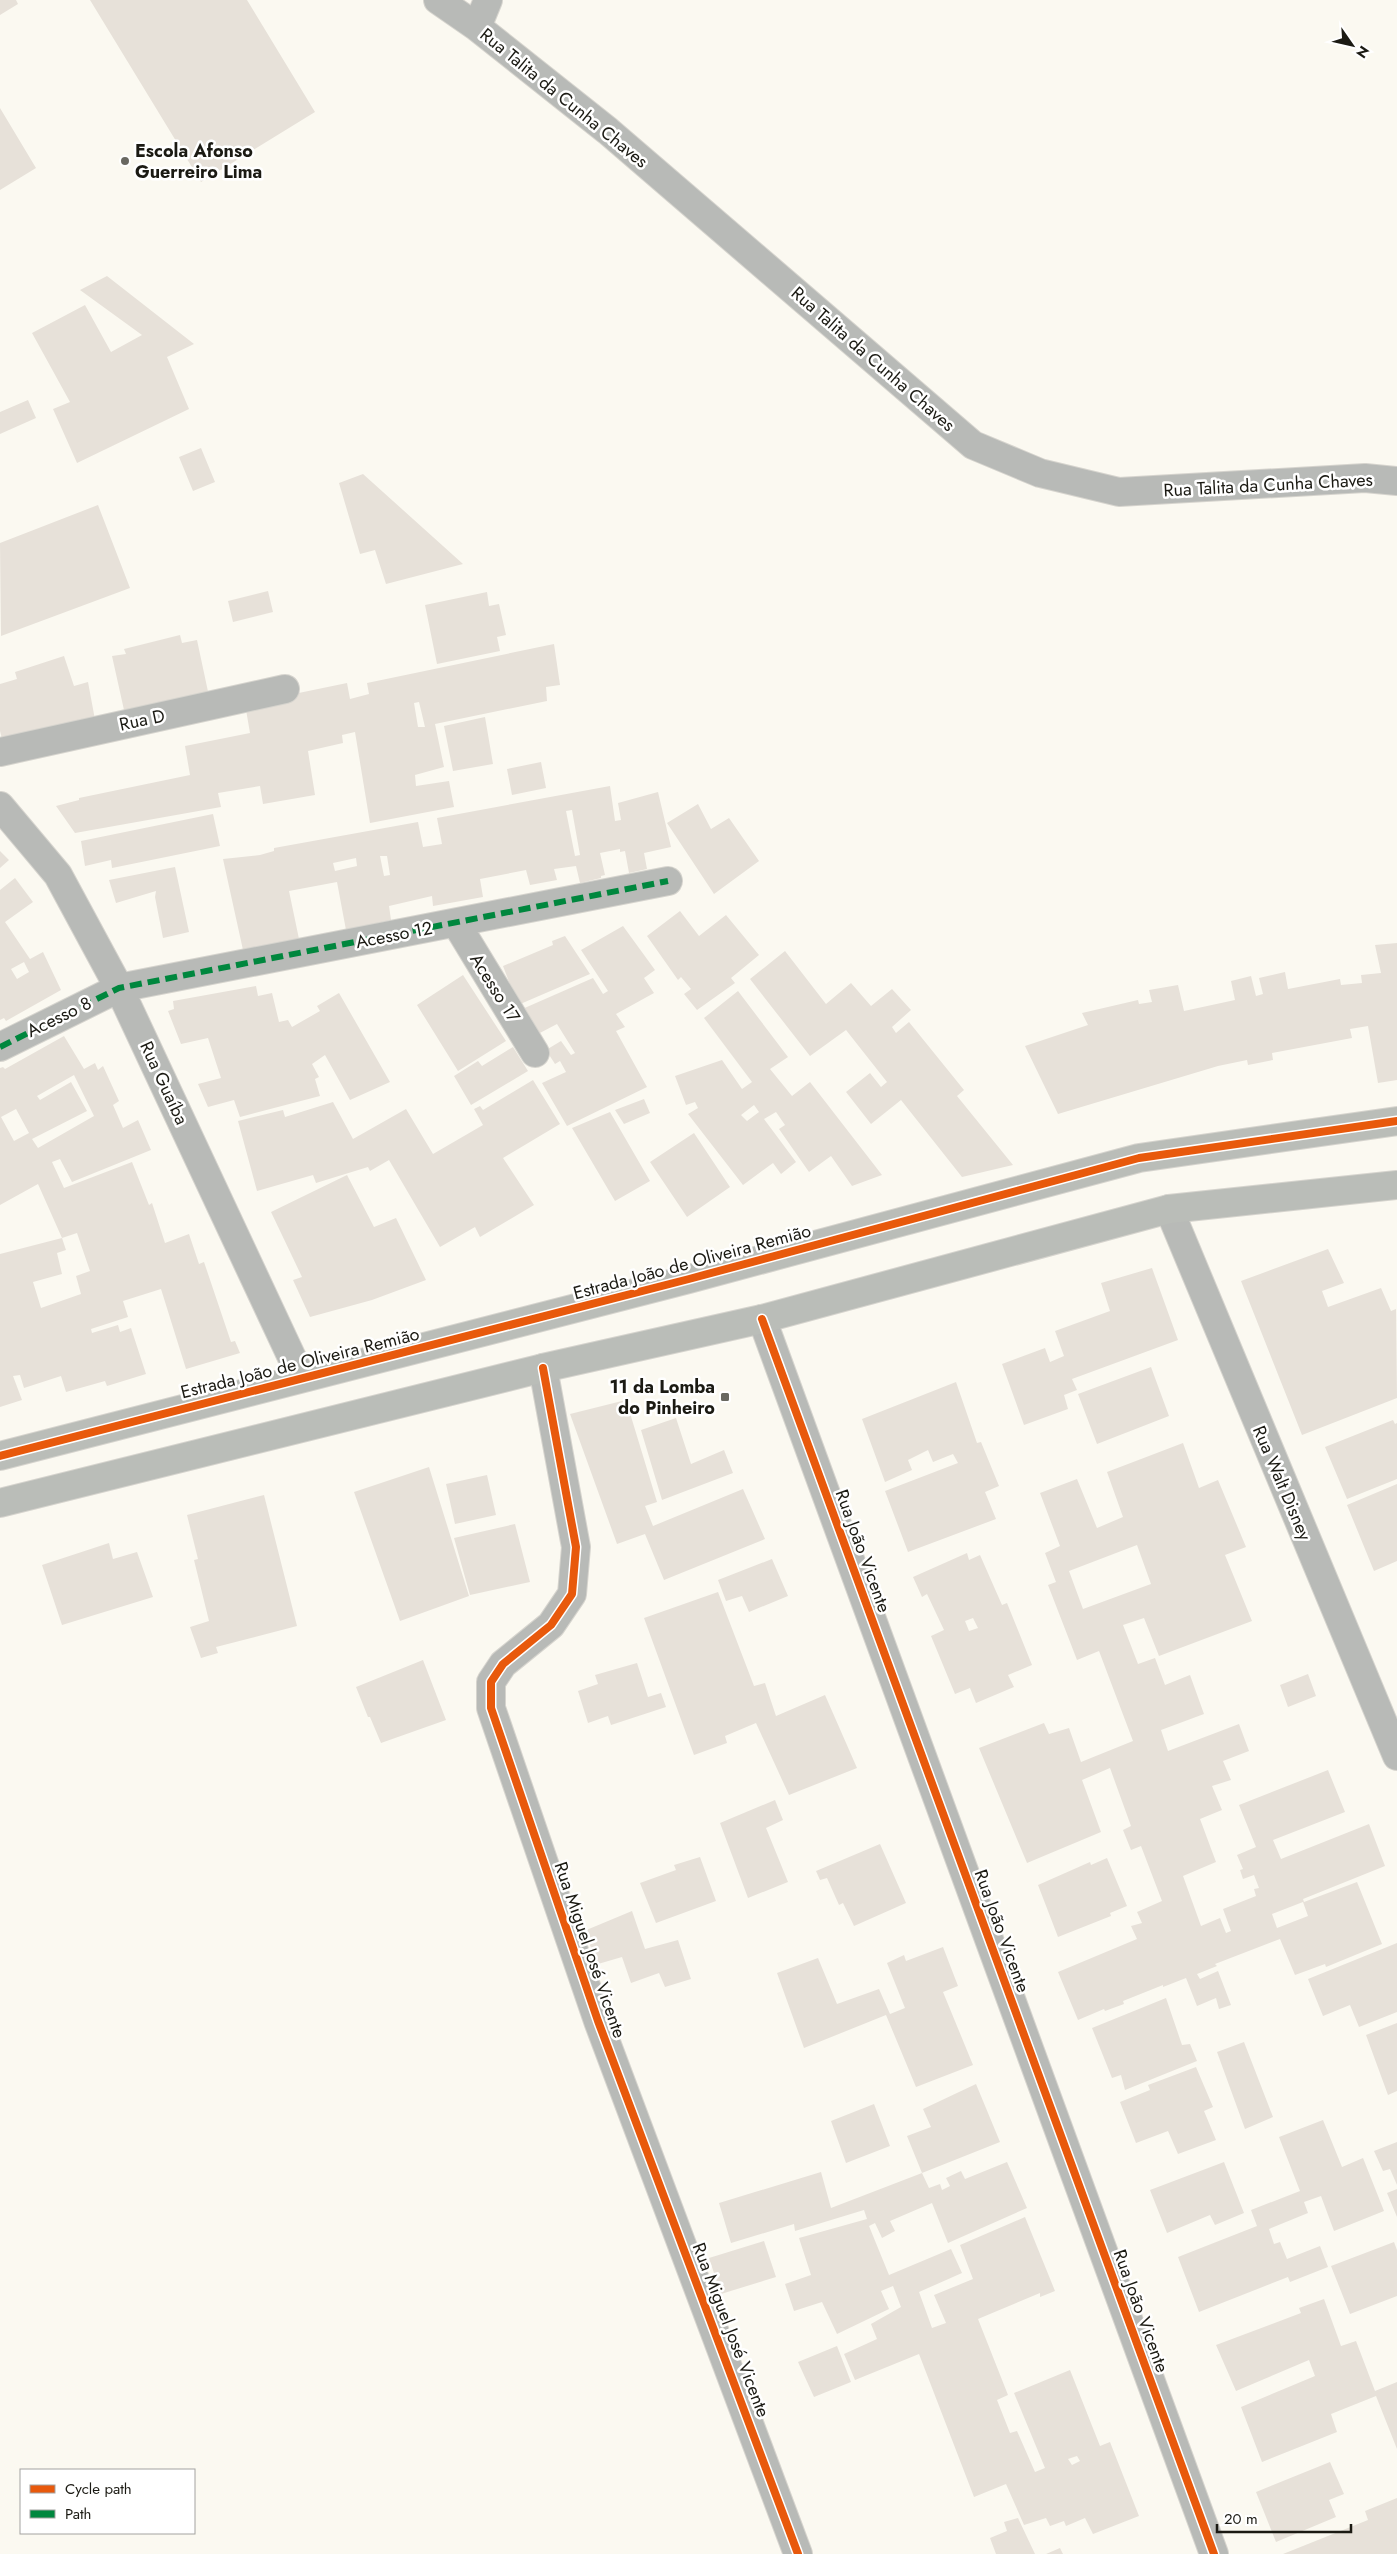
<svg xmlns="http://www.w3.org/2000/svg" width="1397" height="2554" viewBox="0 0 1397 2554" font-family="Jost,sans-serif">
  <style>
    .building { fill: #e7e1d9; fill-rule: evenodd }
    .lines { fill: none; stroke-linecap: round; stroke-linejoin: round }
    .minor-casing { stroke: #d6d4ce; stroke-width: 30 }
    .major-casing { stroke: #d6d4ce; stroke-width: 30 }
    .minor { stroke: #b8bab7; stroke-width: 28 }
    .major { stroke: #babdb8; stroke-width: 28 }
    .quiet { stroke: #00873e; stroke-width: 6; stroke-dasharray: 12 6; stroke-linecap: butt }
    .cycleway-casing { stroke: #fff; stroke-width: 11 }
    .cycleway { stroke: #e8590c; stroke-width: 8 }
    .poi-dot { fill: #696861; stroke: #fff; stroke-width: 2 }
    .labels { text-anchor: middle; stroke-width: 5; stroke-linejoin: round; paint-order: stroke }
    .street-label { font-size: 18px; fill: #1b1a13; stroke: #fff }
    .poi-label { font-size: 18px; font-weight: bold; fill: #1b1a13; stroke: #fff; text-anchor: start }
  </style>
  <rect width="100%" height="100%" fill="#fbf9f1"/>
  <path class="building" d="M0,0H16L18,4L0,15Z
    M90,0H247L315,112L201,182Z
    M0,108L36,168L0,190Z
    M107,276L194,344L167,357L189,409L77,463L53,409L70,402L32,333L85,305L111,352L142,335L80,290Z
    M28,400L36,418L0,434V412Z
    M201,448L215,482L193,491L179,457Z
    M363,474L463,564L386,584L375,550L360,554L339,483Z
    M98,505L130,588L1,636L0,543Z
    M268,591L273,612L233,622L228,601Z
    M487,592L489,606L499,604L506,635L497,637L500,651L437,664L425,605Z
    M180,635L182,643L197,640L210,701L126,719L112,656L126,654L124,649Z
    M554,644L560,685L546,687L547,701L435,724L444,767L415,775L416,786L449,781L454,807L370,823L355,732L342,735L343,743L308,751L315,795L263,804L260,786L218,793L221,807L75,833L56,806L79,800V798L190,775L185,746L250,733L245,704L347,683L350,699L369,694L367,683ZM419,702L425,727H418L414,703Z
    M64,656L74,686L88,682L96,725L4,747L0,731V684L17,679L15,672Z
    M485,717L493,764L453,771L444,726Z
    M541,762L546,788L512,795L507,769Z
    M610,786L615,821L621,820L618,803L658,792L671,847L644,853L647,869L629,873L625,851L620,852V849L600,853L605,875L601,876V878L580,883L576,866L554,869L557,880L530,885L526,870L480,879L483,897L433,906L432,896L389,906L391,920L346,930L337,882L289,891L299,939L243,950L223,859L260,855L274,851V848L418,822L423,847L442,844L437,818ZM572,810L580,855L575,856L566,811ZM380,856H387L390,875L384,876ZM356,858L357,866L335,871L333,863Z
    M698,804L711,829L729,818L759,861L714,894L667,823Z
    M213,814L220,846L112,868L111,860L85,866L81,841Z
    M0,851L9,860L0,868Z
    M175,867L189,932L163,938L155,897L156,891L116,903L109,880Z
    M15,878L33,902L5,922L30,959L43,952L61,990L6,1021L4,1018L0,1020V890ZM24,962L29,972L17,979L11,969Z
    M680,911L699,936L726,915L759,955L731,978L735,983L697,1010L684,994L691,989L681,977L678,980L647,936Z
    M623,926L655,970L644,978L654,993L616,1014L625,1027L616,1031L647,1087L567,1126L542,1083L566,1072L560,1061L555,1064L546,1050L561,1041L571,1055L575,1053L557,1024L536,1035L520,1010L593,978L603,994L608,991L581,950Z
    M565,936L590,974L518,1005L503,966L553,945L552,941Z
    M1397,943V1080L1378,1083L1368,1026L1350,1029L1352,1038L1272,1053L1273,1060L1248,1065L1247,1060L1218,1066L1058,1114L1025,1046L1088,1025L1082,1013L1138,1000L1139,1004L1152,1002L1149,990L1178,985L1184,1011L1235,1000L1231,981L1251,976L1256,996L1263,994L1259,978L1285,972L1288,989L1340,979L1341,985L1362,983L1361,975L1381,973L1375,945Z
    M785,951L826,1004L851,983L871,1006L892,989L911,1010L892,1027L896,1033L909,1022L964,1090L957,1096L1013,1165L962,1177L901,1100L871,1124L846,1092L870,1073L881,1087L887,1082L846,1030L810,1056L750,979Z
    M463,975L506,1041L458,1071L417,1005Z
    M256,986L258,996L272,993L279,1022L288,1020L292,1027L320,1011L317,1006L339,993L390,1082L350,1100L325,1055L312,1064L319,1077L315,1079L320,1096L240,1117L234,1100L208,1107L198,1084L221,1078L208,1038L181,1044L168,1011L174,1009L173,1001Z
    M738,991L788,1057L770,1069L792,1096L810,1082L882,1175L852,1186L831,1156L809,1172L779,1129L785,1125L776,1112L764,1119L796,1162L781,1174L773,1163L743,1185L688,1114L698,1108L695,1102L686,1105L675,1076L722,1060L742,1089L752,1082L704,1018ZM754,1105L759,1112L747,1121L741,1115Z
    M64,1036L84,1069L95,1063L98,1070L103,1066L119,1101L113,1105L123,1128L138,1120L151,1150L72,1182L60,1159L52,1162L64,1188L132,1162L149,1205L152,1203L165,1243L189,1234L199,1264L204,1262L231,1342L235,1341L240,1353L186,1369L161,1289L123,1301L128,1317L91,1329L92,1333L118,1325L120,1332L131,1328L146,1374L107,1386L105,1381L66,1392L61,1376L24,1388L20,1375L13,1376L22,1400L0,1407V1254L62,1238L66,1250L57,1253L62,1274L33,1282L41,1308L81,1294L76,1276L90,1271L77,1233L62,1238L38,1184L0,1205V1068L3,1067L5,1069ZM74,1075L94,1116L38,1148L32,1139L87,1111L71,1082L40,1100L37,1096ZM16,1109L29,1133L14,1141L1,1117Z
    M513,1047L528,1071L471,1105L454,1076L478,1061L482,1066Z
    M533,1080L560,1124L503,1158L534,1205L480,1237L475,1227L440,1247L389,1160L370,1171L368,1167L316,1183L313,1175L257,1191L238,1121L283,1110L285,1117L333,1102L353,1139L406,1109L433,1154L483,1125L474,1109L480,1106L483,1110Z
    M644,1099L650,1113L624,1124L615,1110Z
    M610,1112L650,1181L615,1201L572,1128Z
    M694,1133L730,1187L687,1217L650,1162Z
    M347,1175L374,1227L396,1218L426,1280L372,1300L310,1317L293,1280L302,1277L271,1212Z
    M1328,1249L1344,1283L1322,1291L1328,1307L1381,1288L1391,1311L1396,1309L1397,1398L1302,1435L1241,1281Z
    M1152,1268L1178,1340L1072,1379L1077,1390L1064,1395L1068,1409L1024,1425L1002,1364L1045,1348L1050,1362L1064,1356L1055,1331L1110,1311L1101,1283Z
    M1151,1367L1169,1416L1097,1444L1078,1394Z
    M956,1382L977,1443L981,1442L999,1486L985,1492L996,1519L908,1552L885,1491L958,1463L953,1454L933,1462L928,1450L908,1460L912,1470L885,1482L862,1419Z
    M626,1400L657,1502L645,1506L653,1526L743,1489L765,1539L664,1580L645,1534L617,1544L570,1414Z
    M676,1418L691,1464L724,1450L733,1473L662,1500L641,1430Z
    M1393,1420L1395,1424L1397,1423V1479L1347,1499L1325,1447Z
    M1183,1443L1199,1488L1218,1480L1246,1547L1225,1555L1252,1621L1159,1656L1144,1618L1123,1625L1138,1664L1155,1658L1165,1685L1190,1675L1204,1714L1161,1730L1168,1751L1239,1724L1249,1751L1223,1761L1231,1780L1212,1786L1222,1810L1200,1819L1216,1862L1183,1876L1201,1926L1220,1918L1226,1933L1231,1931L1223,1909L1256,1896L1254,1889L1259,1888L1254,1875L1243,1879L1240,1870L1243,1869L1237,1855L1256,1847L1239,1805L1328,1770L1345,1812L1273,1840L1281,1859L1369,1824L1385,1866L1303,1899L1304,1902L1357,1882L1382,1944L1326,1967L1325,1964L1295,1975L1280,1939L1215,1964L1217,1966L1197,1974L1200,1979L1218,1971L1231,2005L1219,2009L1216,1998L1197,2006L1186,1978L1163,1987V1985L1123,2001L1124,2004L1105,2011L1104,2009L1078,2020L1058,1972L1137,1939L1131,1926L1142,1923L1137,1912L1162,1901L1141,1846L1131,1850L1123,1830L1131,1826L1110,1768L1082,1780L1101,1832L1027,1863L979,1748L1044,1723L1049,1734L1069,1728L1081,1762L1133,1741L1099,1651L1077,1660L1048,1585L1056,1582L1045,1553L1060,1546L1040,1493L1077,1479L1097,1528L1123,1517L1107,1472ZM1137,1545L1151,1584L1083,1609L1069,1571ZM1303,1902L1308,1916L1277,1928L1272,1914Z
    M429,1467L469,1596L400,1621L354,1492Z
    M487,1475L496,1515L455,1524L446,1484Z
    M1397,1484V1561L1374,1571L1347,1505Z
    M264,1495L297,1626L216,1647L218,1653L201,1658L190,1627L209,1621L194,1560L198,1559L187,1515Z
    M515,1524L530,1582L470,1595L454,1538Z
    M109,1543L113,1559L137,1552L153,1597L62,1625L42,1565Z
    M967,1553L969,1560L980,1555L1002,1605L1007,1603L1032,1665L1008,1675L1014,1687L976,1703L970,1688L955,1694L931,1636L944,1630L927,1594L922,1597L913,1577ZM973,1618L978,1628L969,1631L965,1621Z
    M772,1559L788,1596L749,1612L742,1596L726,1601L718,1580Z
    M718,1592L754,1686L765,1683L776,1716L825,1695L857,1768L789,1795L756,1723L725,1736L727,1743L694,1755L644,1618Z
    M423,1660L446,1720L381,1743L370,1717H368L356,1687Z
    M637,1663L648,1697L661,1693L666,1707L611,1725L608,1716L588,1723L578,1691L598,1684L595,1675Z
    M1308,1674L1316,1696L1288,1707L1280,1685Z
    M775,1800L783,1820L766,1828L788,1882L748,1898L720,1823Z
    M880,1844L906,1903L854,1926L843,1903L839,1905L827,1878L820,1880L816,1871Z
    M700,1857L716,1901L656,1923L640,1883L676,1870L674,1865Z
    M1107,1858L1127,1906L1110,1913L1111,1916L1058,1937L1038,1885L1090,1862L1091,1865Z
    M632,1911L645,1949L678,1940L691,1979L665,1987L659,1973L631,1983L622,1957L598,1964L584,1931Z
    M1397,1943V2012L1359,2027L1350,2005L1323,2016L1308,1979Z
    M943,1947L958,1986L943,1992L973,2065L916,2087L886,2015L804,2048L777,1973L818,1958L837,2004L879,1989L890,2014L905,2008L887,1963L904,1955L906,1961Z
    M1166,1998L1182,2045L1190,2044L1197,2061L1125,2090L1121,2075L1112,2078L1092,2028Z
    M1397,2023V2091L1388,2095L1366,2035Z
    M1244,2042L1273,2117L1245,2129L1217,2052Z
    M1196,2067L1213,2107L1204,2111L1216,2140L1178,2154L1168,2131L1136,2143L1120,2102L1150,2090L1148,2085Z
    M976,2084L1000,2142L922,2173L907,2136L931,2127L923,2109Z
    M874,2104L890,2146L846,2163L831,2121Z
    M1323,2120L1342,2167L1363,2158L1384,2211L1334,2231L1321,2196L1304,2202L1308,2213L1269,2229L1274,2244L1280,2242L1287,2259L1320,2246L1328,2267L1290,2282L1288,2277L1199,2312L1178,2257L1257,2226L1251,2210L1300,2191L1279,2137Z
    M1397,2142V2185L1390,2169L1383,2171L1374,2151Z
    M1007,2162L1027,2208L948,2243L932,2203L890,2221L895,2231L882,2238L875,2223L869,2226L889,2275L951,2249L962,2273L919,2292L932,2328L946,2323L934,2295L973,2279L960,2245L1025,2217L1055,2291L1040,2297V2293L978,2319L1008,2395L997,2400L1010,2433L1017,2431L1035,2472L1045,2468L1014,2393L1070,2370L1100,2446L1110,2442L1139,2516L1093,2534L1085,2518L1066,2526L1064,2521L1050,2526L1046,2518L1024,2525L1006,2484L974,2497L919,2354L855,2380L844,2354L877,2339L871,2324L901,2307L893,2286L881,2291L889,2309L837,2334L822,2302L794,2311L785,2284L811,2275L799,2238L867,2219L864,2210L795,2231L794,2224L731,2243L719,2203L821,2172L831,2208L922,2173L929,2188L940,2184L942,2190L950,2186L946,2178L961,2171L965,2179ZM1077,2456L1080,2461L1072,2465L1068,2459Z
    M1224,2162L1244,2213L1215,2225L1210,2215L1167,2233L1150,2190Z
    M1397,2189V2217L1387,2193Z
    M764,2241L776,2277L721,2294L709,2258Z
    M1394,2242L1397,2250V2296L1350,2314L1331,2266Z
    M1324,2299L1341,2346L1356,2341L1375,2391L1397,2382V2449L1376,2396L1331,2414L1337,2432L1262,2462L1241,2407L1315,2376L1309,2360L1236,2391L1216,2345L1301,2313L1299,2308Z
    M837,2346L851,2382L814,2397L798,2362Z
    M1330,2462L1344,2494L1329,2500L1336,2517L1276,2542L1256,2492Z
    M1397,2498V2554H1283L1368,2520L1365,2511Z
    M1018,2518L1035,2554H996L990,2538L1007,2531L1004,2522Z
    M1060,2548L1063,2554H1046Z"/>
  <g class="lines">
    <defs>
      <path id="minor" d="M438,0L477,27L608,131L973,445L1040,473L1119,492L1365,478L1397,481
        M477,27L488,0
        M0,752L285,689
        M0,806L58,875L119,988L301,1377
        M456,923L535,1053
        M0,1047L119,988L668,881
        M1169,1209L1397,1756
        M762,1319L1214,2554
        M543,1368L576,1547L572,1594L551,1625L503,1664L491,1682V1708L598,2021L798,2554"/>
      <path id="major" d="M0,1456L689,1279L1139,1158L1397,1121
        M0,1503L543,1368L762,1319L1169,1209L1397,1185"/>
    </defs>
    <use href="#minor" class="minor-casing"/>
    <use href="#major" class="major-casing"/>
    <use href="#minor" class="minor"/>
    <use href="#major" class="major"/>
    <path class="quiet" d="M0,1047L119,988L668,881"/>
    <defs>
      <path id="cycleway" d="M762,1319L1214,2554
        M543,1368L576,1547L572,1594L551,1625L503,1664L491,1682V1708L598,2021L798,2554
        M0,1456L689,1279L1139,1158L1397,1121"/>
    </defs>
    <use href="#cycleway" class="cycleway-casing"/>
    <use href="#cycleway" class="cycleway"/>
  </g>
  <g class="poi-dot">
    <circle cx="125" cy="161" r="5"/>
    <rect x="720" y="1392" width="10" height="10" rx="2.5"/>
  </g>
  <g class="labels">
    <g class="street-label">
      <text transform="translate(564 98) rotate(39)" y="6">Rua Talita da Cunha Chaves</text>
      <text transform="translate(873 359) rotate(41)" y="6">Rua Talita da Cunha Chaves</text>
      <text transform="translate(1268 485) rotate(-3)" y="6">Rua Talita da Cunha Chaves</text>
      <text transform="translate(142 720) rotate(-12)" y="6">Rua D</text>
      <text transform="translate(394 935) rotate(-11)" y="6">Acesso 12</text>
      <text transform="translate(495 988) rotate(58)" y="6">Acesso 17</text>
      <text transform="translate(59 1017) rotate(-26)" y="6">Acesso 8</text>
      <text transform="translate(164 1083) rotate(65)" y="6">Rua Guaíba</text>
      <text transform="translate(692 1262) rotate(-15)" y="6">Estrada João de Oliveira Remião</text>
      <text transform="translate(300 1363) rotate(-14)" y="6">Estrada João de Oliveira Remião</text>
      <text transform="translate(1282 1483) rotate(67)" y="6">Rua Walt Disney</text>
      <text transform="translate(863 1551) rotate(70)" y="6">Rua João Vicente</text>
      <text transform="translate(1002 1931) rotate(70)" y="6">Rua João Vicente</text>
      <text transform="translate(590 1950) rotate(71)" y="6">Rua Miguel José Vicente</text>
      <text transform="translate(1141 2311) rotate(70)" y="6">Rua João Vicente</text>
      <text transform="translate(731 2330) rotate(69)" y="6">Rua Miguel José Vicente</text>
    </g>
    <g class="poi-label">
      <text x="135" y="157">Escola Afonso<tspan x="135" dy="21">Guerreiro Lima</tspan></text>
      <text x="715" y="1393" text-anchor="end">11 da Lomba<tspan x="715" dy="21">do Pinheiro</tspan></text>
    </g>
  </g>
  <rect x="20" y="2469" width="175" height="65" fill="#ffffff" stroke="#a4a3a1"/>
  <rect x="30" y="2485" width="25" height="8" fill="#e8590c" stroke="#a4a3a1"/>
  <text x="65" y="2494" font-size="15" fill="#1b1a13">Cycle path</text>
  <rect x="30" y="2510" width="25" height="8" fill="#00873e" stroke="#a4a3a1"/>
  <text x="65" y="2519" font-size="15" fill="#1b1a13">Path</text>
  <g transform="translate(1352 45) rotate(124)" stroke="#ffffff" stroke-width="4" paint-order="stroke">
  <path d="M0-4L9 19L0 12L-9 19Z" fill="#1b1a13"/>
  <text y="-8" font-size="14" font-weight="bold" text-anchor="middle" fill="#1b1a13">N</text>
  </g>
  <path d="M1217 2524v8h134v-8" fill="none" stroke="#1b1a13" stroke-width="2.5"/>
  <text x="1224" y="2524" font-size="15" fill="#1b1a13" stroke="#ffffff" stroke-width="4" paint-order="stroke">20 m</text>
</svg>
